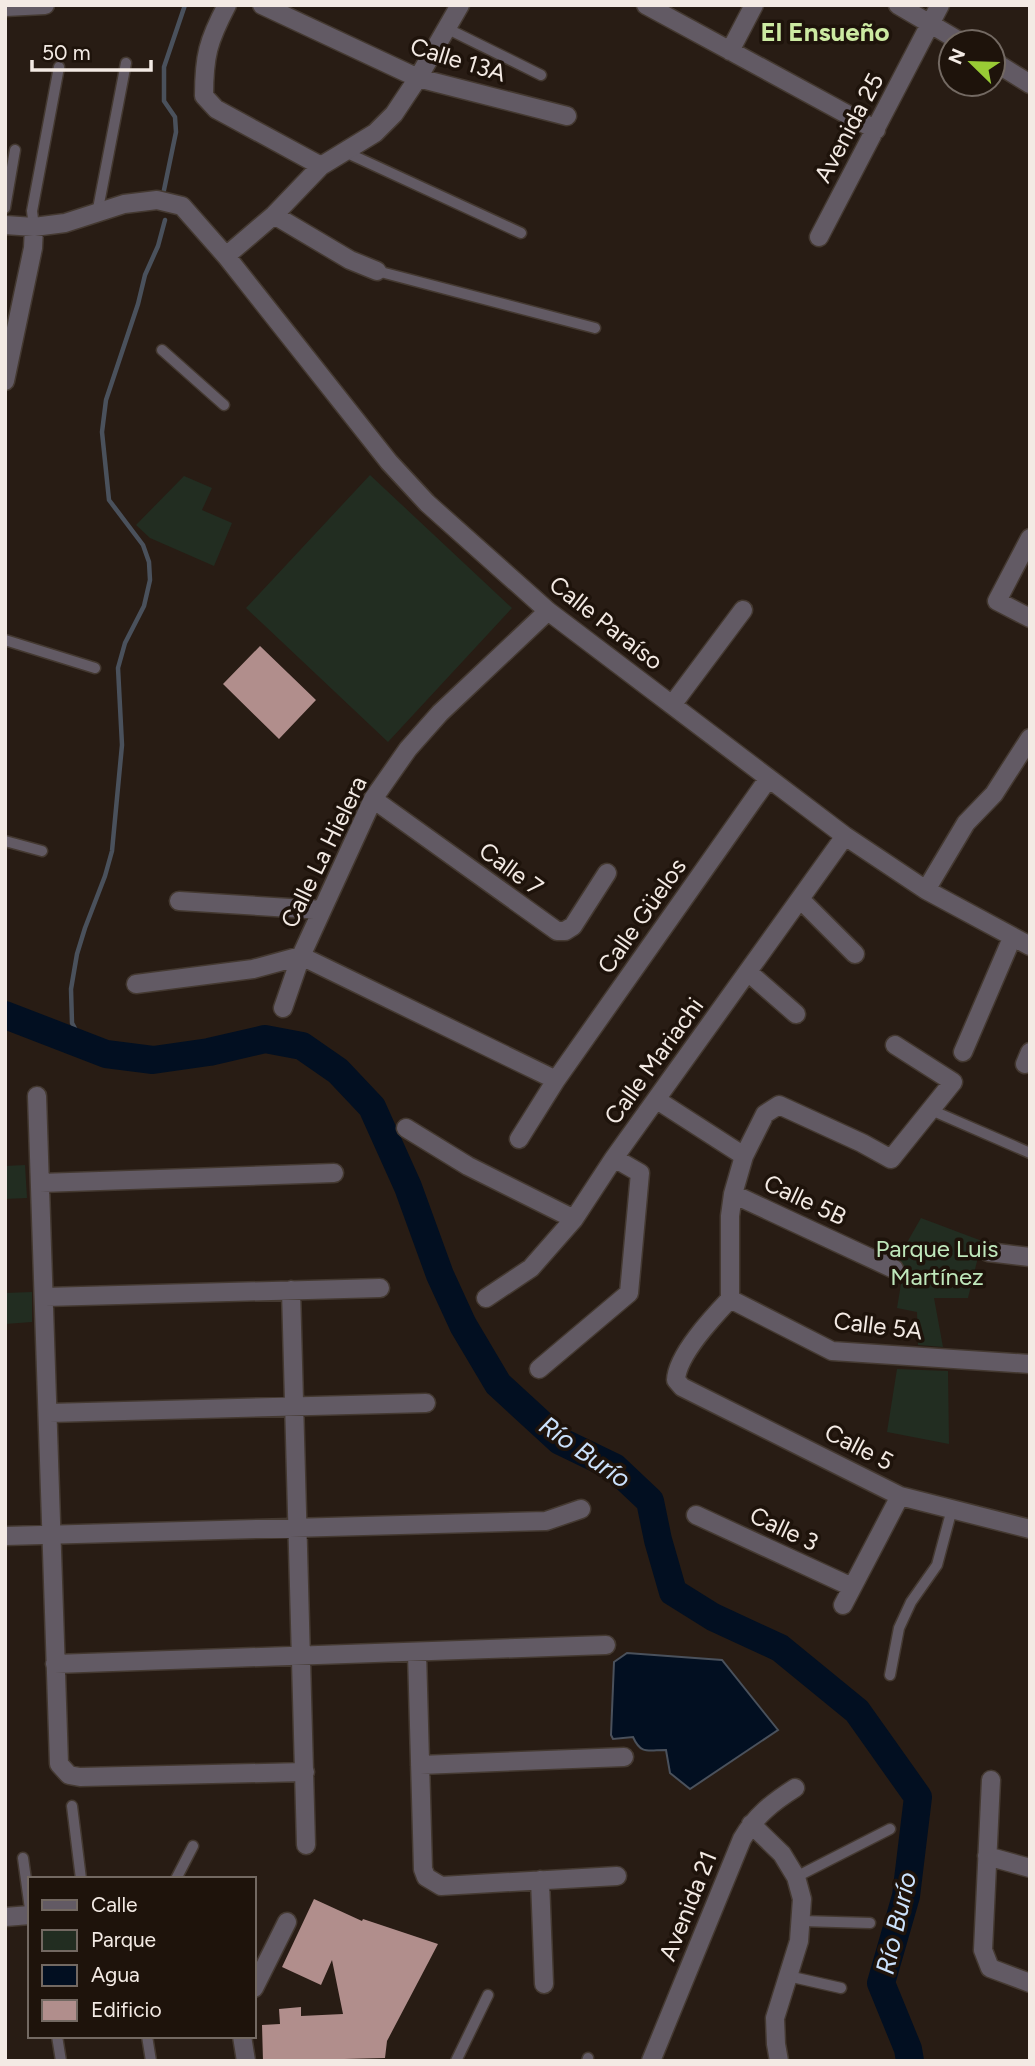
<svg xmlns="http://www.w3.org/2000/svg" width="1035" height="2066" viewBox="0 0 1035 2066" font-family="Figtree,sans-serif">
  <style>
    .green { fill: #222d21 }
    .water { fill: #020f21; stroke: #4a515c; stroke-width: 2 }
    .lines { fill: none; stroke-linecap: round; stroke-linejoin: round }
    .stream { stroke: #4a515c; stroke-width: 4.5 }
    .river { stroke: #020f21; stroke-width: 28 }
    .building { fill: #b18e8c }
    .service-casing { stroke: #443931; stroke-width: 13 }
    .minor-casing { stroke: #443931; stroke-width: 21 }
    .service { stroke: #625a64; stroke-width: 10 }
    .minor { stroke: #625a64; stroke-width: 18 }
    .labels { text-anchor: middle; stroke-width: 7; stroke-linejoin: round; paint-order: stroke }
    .street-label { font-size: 24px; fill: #f3eae4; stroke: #1e130b }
    .park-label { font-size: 24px; fill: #bfe7bb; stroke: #1e130b }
    .neighbourhood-label { font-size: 26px; font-weight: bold; fill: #cceaa2; stroke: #1e130b }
    .water-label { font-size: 26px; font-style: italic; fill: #cbe2fd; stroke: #1e130b }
  </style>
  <rect width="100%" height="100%" fill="#281c14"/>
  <path class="green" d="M370,475L512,608L388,742L246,608Z
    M184,476L212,488L202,510L232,523L214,566L150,538L136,525Z
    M25,1165L27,1198L5,1199V1166Z
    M921,1218L982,1241L968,1298H934L943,1347L918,1345L917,1312L897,1308L901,1284L897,1260Z
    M32,1292V1322L5,1324V1293Z
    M897,1369L948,1371L949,1444L887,1432Z"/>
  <path class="water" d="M627,1653L722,1660L778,1730L690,1789L670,1773L666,1750C648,1750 641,1755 633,1737L613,1739L611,1735L614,1662Z"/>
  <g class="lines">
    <path class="stream" d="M164,190L176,132L175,117L164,101V67L185,5
      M84,1045L72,1023L71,989L77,954L85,928L105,876L112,851L122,745L118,668L125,643L144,606L150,580L149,562L143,545L109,500L102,432L106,400L138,304L145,275L158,246L165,220"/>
    <path class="river" d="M5,1015L106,1054L153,1060L209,1052L265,1039L302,1046L338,1071L372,1107L408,1187L440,1275L463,1325L498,1384L560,1441L614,1467L650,1501L658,1540L673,1592L713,1617L780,1648L857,1711L918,1797L906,1896L881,1983L908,2049L910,2061"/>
  </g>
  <path class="building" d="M260,646L316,700L279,739L223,684Z
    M314,1899L362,1921L363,1919L438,1944L387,2041L385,2058L263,2061L262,2025L280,2024L279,2009L301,2007V2016L343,2014L332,1960L321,1985L282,1967Z"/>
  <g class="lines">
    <defs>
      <path id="service" d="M448,29L541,75
        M343,151L521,233
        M5,208L15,150
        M97,214L126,63
        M34,227L32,211L59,67
        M377,271L595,328
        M162,350L224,405
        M5,640L95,668
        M5,841L42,851
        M931,1110L1030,1153
        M890,1675L899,1628L911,1602L937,1565L952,1509
        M72,1806L81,1879
        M23,1858L30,1909
        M796,1877L890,1829
        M176,1879L193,1846
        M802,1921L870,1923
        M788,1976L841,1988
        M57,2036L61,2061
        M147,2036L151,2061
        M456,2061L488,1995
        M587,2061L588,2058"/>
      <path id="minor" d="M227,5C208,41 204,56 204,96L216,109L321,166
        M262,5L418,78L567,116
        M646,5L876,130
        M898,5L961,42
        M5,7L45,5
        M730,51L754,5
        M993,61L1030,84
        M274,215L350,260L377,271
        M5,225L34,227L65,223L124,204L157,200L182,206L226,256L389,462L427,503L548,611L845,836L926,890L1030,946
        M819,237L940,5
        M226,256L274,215L321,166L375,133L394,114L418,78L460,5
        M5,381L33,248L34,227
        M1030,538L997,601L1030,618
        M672,705L743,610
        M373,799L557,931H565L573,926L607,873
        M926,890L966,823L994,794L1030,738
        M800,899L855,954
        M179,901L322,910
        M748,972L796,1014
        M136,984L253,969L301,956L556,1080
        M283,1008L301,956L373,799L408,749L440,713L548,611
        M895,1045L953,1082L891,1159L862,1143L779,1105L765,1114L744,1156L733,1194L730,1216V1299C713,1317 677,1355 676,1380L682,1387L900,1496L1030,1529
        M963,1052L1012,938
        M1025,1064L1030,1052
        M37,1096L59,1764L69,1775L80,1777L305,1772
        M657,1100L744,1156
        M406,1128L468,1166L574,1219
        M519,1139L556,1080L768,779
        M40,1183L334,1173
        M733,1194L894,1269
        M988,1252L1030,1257
        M291,1290L306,1845
        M45,1297L380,1288
        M486,1298L531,1268L574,1219L614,1158L845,836
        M730,1299L832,1351L1030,1364
        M539,1369L629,1293L640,1173L614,1158
        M49,1413L426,1403
        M696,1515L852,1587
        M5,1536L546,1521L581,1509
        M843,1605L900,1496
        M417,1653L423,1869L426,1877L441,1886L617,1876
        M55,1664L606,1645
        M420,1765L624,1757
        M991,1780L983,1950L990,1968L1030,1983
        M751,1824L782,1854L796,1877L802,1899L799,1941L775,2018L776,2044L779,2061
        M987,1856L1030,1868
        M540,1880L544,1984
        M5,1917L30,1915
        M254,1988L287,1922
        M242,2036L246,2061
        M651,2061L742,1839C755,1816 773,1802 795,1788"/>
    </defs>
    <use href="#service" class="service-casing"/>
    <use href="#minor" class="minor-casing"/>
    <use href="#service" class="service"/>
    <use href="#minor" class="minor"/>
  </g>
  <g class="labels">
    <g class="street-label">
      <text transform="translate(458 60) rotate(17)" y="8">Calle 13A</text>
      <text transform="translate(849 128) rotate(-62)" y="8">Avenida 25</text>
      <text transform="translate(606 623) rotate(38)" y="8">Calle Paraíso</text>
      <text transform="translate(324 852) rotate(-64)" y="8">Calle La Hielera</text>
      <text transform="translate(511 869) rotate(36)" y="8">Calle 7</text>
      <text transform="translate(642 916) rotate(-55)" y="8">Calle Güelos</text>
      <text transform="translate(654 1061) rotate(-54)" y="8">Calle Mariachi</text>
      <text transform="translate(805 1200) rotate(25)" y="8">Calle 5B</text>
      <text transform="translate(878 1326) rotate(7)" y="8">Calle 5A</text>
      <text transform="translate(859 1447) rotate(27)" y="8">Calle 5</text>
      <text transform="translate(784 1529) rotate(25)" y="8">Calle 3</text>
      <text transform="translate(688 1906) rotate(-68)" y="8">Avenida 21</text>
    </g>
    <g class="park-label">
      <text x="937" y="1257">Parque Luis<tspan x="937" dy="28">Martínez</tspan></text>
    </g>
    <g class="neighbourhood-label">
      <text x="825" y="41">El Ensueño</text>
    </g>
    <g class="water-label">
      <text transform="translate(585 1452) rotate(35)" y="9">Río Burío</text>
      <text transform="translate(896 1923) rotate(-77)" y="9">Río Burío</text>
    </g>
  </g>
  <rect width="1035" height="2066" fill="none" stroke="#f3eae4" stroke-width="14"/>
  <rect x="28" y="1877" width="228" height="161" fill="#1e130b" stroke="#736962" stroke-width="2"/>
  <rect x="42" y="1900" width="35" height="10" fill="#625a64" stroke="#736962" stroke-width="2"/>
  <text x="91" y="1912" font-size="21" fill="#f3eae4">Calle</text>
  <rect x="42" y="1930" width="35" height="21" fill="#222d21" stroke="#736962" stroke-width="2"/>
  <text x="91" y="1947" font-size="21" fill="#f3eae4">Parque</text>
  <rect x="42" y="1965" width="35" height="21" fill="#020f21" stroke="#736962" stroke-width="2"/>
  <text x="91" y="1982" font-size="21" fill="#f3eae4">Agua</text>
  <rect x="42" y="2000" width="35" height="21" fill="#b18e8c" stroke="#736962" stroke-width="2"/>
  <text x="91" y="2017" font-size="21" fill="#f3eae4">Edificio</text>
  <g transform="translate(972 63) rotate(293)"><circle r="33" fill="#1e130b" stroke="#736962" stroke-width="2"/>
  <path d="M0-5L12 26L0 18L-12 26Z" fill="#99cb35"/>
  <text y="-10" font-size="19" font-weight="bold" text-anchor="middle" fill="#f3eae4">N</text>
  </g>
  <path d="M32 60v10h119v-10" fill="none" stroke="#f3eae4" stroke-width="3.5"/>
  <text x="42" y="60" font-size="21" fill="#f3eae4" stroke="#1e130b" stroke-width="5" paint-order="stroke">50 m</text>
</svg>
